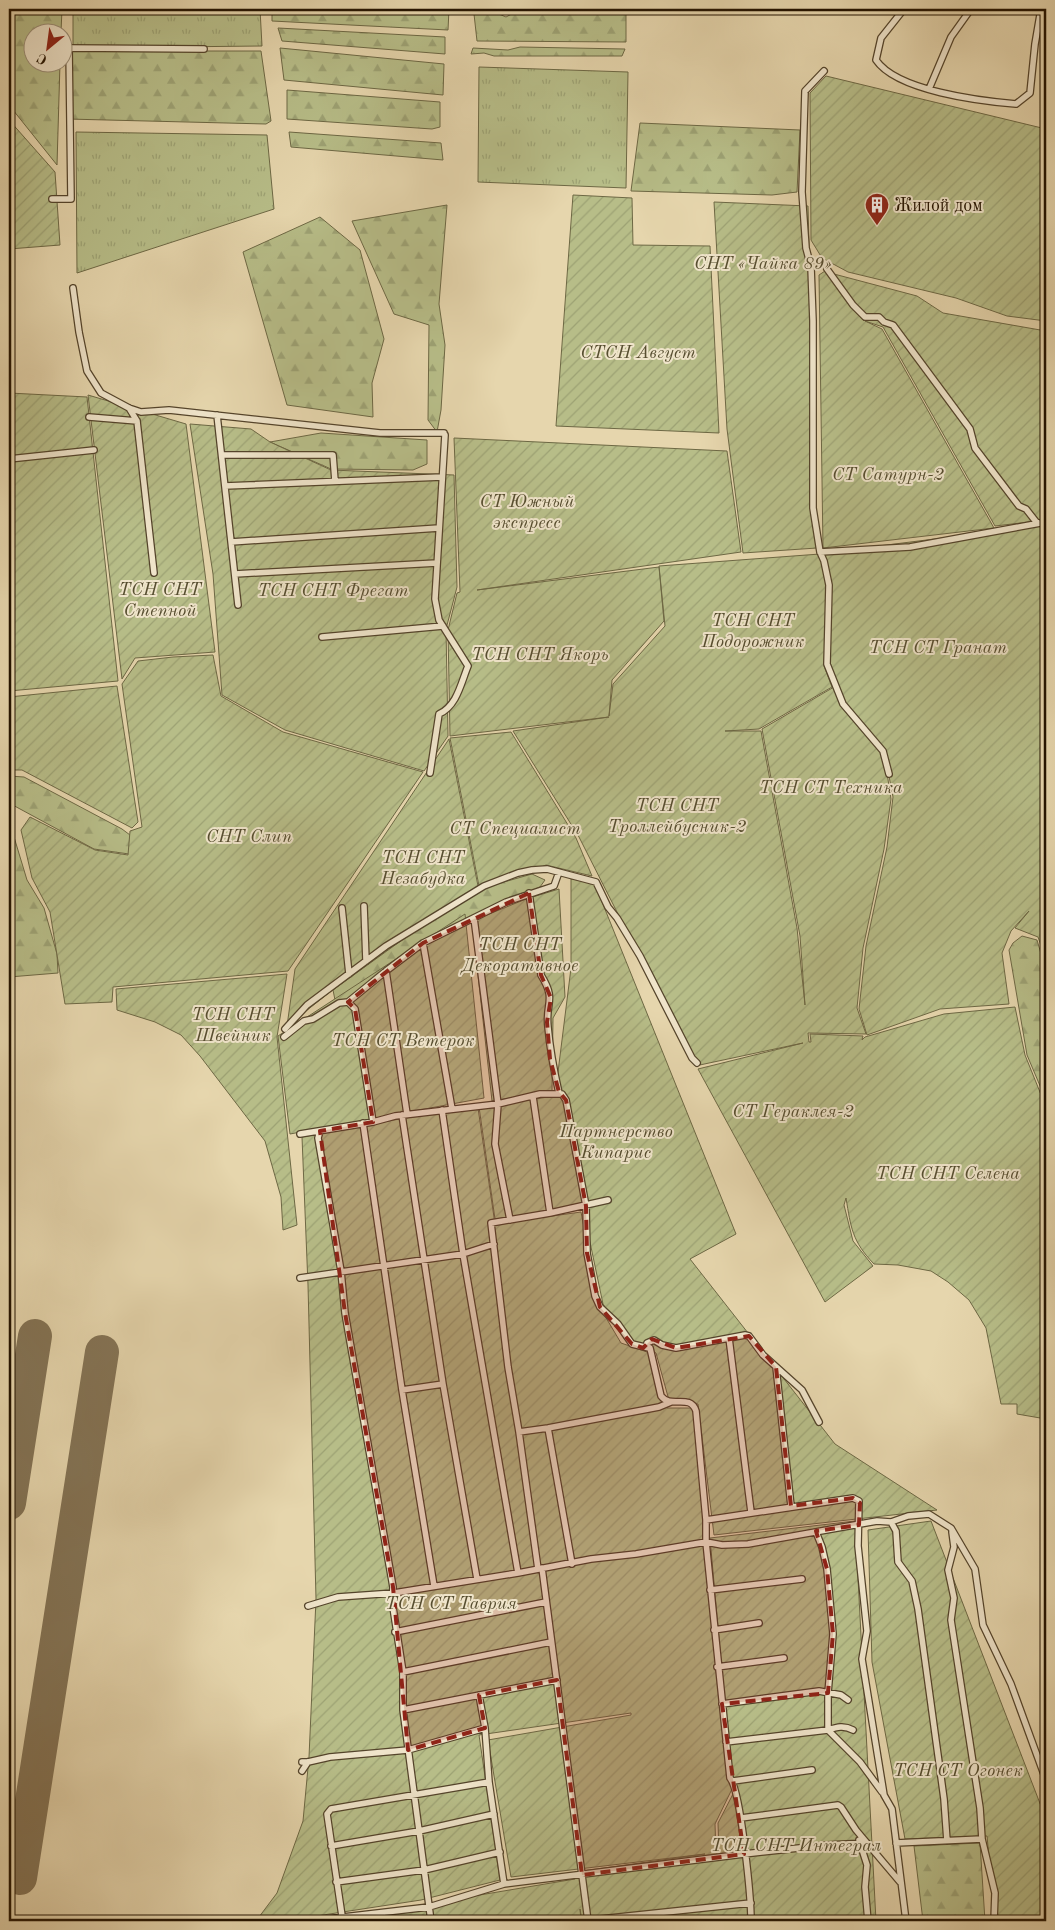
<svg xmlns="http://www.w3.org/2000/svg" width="1055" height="1930" viewBox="0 0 1055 1930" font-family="'Old Standard TT',serif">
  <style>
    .grass { fill: url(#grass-tufts); stroke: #6d6844 }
    .forest { fill: url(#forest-firs); stroke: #6d6844 }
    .garden { fill: url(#garden-furrows); stroke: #6d6844; fill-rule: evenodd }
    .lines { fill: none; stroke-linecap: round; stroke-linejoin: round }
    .runway { stroke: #847456; stroke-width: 34 }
    .minor-casing { stroke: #54442b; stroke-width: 8 }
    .minor { stroke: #efe4ca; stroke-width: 5.5 }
    .marked { fill: #8f2418; fill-opacity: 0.2; stroke: #8f2418; stroke-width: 4; stroke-dasharray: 10 6; stroke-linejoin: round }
    .labels { text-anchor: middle; stroke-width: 4; stroke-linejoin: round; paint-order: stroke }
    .poi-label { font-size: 18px; fill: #231300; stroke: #efe4ca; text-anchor: start }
    .park-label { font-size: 18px; font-style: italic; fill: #574e30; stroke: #efe4ca }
  </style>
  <defs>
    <pattern id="grass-tufts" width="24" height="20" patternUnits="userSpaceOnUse" patternTransform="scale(1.25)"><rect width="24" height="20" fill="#b7bd88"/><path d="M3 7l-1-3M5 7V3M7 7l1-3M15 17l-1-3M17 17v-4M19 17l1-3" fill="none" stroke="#9da274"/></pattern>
    <pattern id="forest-firs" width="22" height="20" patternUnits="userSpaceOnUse" patternTransform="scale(1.25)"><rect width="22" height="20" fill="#b7bd88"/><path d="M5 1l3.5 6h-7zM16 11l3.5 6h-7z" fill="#9da274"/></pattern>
    <pattern id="garden-furrows" width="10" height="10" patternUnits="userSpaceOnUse" patternTransform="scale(1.25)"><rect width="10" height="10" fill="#b7bd88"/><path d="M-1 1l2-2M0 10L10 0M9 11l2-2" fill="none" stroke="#9da274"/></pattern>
  </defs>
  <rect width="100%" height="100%" fill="#e6d6ad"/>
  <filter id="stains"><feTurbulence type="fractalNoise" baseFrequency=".004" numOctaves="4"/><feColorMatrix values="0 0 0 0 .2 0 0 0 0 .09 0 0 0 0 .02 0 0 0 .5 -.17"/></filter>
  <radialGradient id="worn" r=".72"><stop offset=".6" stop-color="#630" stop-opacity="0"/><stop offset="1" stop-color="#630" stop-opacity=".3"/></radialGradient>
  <path class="grass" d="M73,9H260L262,46L73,48Z
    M479,67L628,72L626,188L478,182Z
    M76,132L267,135L274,209L77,273Z"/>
  <path class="forest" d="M9,9H62L61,32H32V62L60,63L57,165L9,105Z
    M272,9H449L448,30L272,21Z
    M479,9H487L506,17L521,9L549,12L548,9H626V42L477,41L474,14Z
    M278,28L445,37V54L282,41Z
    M520,47L625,49L622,56H494L484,53L471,54L473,48L508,50Z
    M280,48L444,64L443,95L284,80Z
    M69,51H261L271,121L266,124L67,119Z
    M287,90L440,102V127L432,129L287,119Z
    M640,123L800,130L797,192L772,195L631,191Z
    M289,132L441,143L443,160L291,147Z
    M447,205L439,304L445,345L441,410L437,432L428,420L429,325L394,314L352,221Z
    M320,217L360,250L384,339L372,383L373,417L287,405L243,252Z
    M321,433L427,440V464L413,470L331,469L270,442Z
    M9,776L24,777L122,829L130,835L129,854L94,849L9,803Z
    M9,827H11L27,880L44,908L57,954L58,973L9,977Z
    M532,874L545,880L540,887L506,902L335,1000L333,990L431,919L490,886Z
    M1022,936L1037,940L1042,957L1046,964V1100L1027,1055L1009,950L1013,943Z
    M980,1843L985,1921H923L914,1846Z"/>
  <path class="garden" d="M826,76L1046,129V321L1007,316L956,298L848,272L822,258L811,240L810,93Z
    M9,120L55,172L60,245L9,249Z
    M573,195L632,198L633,245L710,246L719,433L556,426Z
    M714,202L808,206L817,548L743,553L727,429Z
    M825,271L850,306L864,321L834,274L917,296L943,313L1046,331V520L995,526L883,327L865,321L882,329L994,528L823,548L819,275Z
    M9,393L87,397L118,681L9,691Z
    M88,395L186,424L215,652L135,658L122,679Z
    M190,424L251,429L270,442L331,470L454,475L457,587L446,629L448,736L424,771L285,730L222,695L213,574Z
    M454,438L727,451L741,552L477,590L659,567L664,621L612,680L609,716L613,684L665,626L659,566L820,554L827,585L824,666L832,687L759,729L725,731H761L797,928L805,1005L800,936L762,729L834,687L880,751L887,773L891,799L884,849L863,948L857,1008L866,1034L808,1033L809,1042H811L810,1034L863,1036L862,1040L865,1037L944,1014L1015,1007L1025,1055L1046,1107V1419L1017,1414V1404H1001L986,1328L969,1300L948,1282L931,1271L898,1265L874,1264C852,1241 851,1228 846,1198L844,1205L853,1241L873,1266L825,1302L698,1069L803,1043L695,1066L579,837L513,731L609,717L450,736L448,630L457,593L460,592Z
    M1046,525V960L1038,937L1015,928L1029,911L1011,931L1002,953L1009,1004L940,1009L867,1035L859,1009L866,946L887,847L893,797L884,750L844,703L828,664L830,585L823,553Z
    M213,655L221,696L283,732L423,772L288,971L113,987L112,1002L65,1004L50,912L32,878L21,830L30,817L95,850L128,855L130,831L142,827L122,684L138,661L173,657Z
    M117,686L138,822L132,828L22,770H9V697Z
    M511,732L576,838L592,876L546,865L530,872L489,885L480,891L450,738Z
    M449,739L479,891L402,939L330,992L287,1026L295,969Z
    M571,879L594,882L736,1234L690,1259L835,1444L937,1510L714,1535L698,1404H670L656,1353L625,1340L603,1304L583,1209L495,1219L479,1107L555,1096L571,968Z
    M559,889L565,997L553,1018L552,1091L492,1101L472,921L526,899Z
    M465,914L484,1098L290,1134L278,1036Z
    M287,974L277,1037L297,1225L283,1230L281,1197L265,1141L200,1056L181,1035L155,1022L117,1010L116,989Z
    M478,1108L495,1224L581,1212L599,1306L621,1343L650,1353L667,1408H695L730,1763L710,1538L855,1521L876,1921H582L580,1909L581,1921H325L575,1879V1872L705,1854L511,1877L488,1740L631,1715V1713L479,1735L500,1880L421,1900L284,1921H256L277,1893L303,1821L309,1757L316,1599L308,1285L302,1137L405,1118ZM732,1789L733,1794L718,1823L719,1852L716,1853L715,1824Z
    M931,1521L1046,1819V1921H995L987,1836L905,1839L872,1662L868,1530Z"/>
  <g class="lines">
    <path class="runway" d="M9,1503L35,1336
      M20,1878L102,1352"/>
    <defs>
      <path id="minor" d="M904,9L881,38L876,60C897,91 980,101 1016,104L1030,93L1035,44L1041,9
        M824,71L805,91L802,192L806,248L811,267L813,321V508L820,552L824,561L829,585L827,664L843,704L883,751L889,774
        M929,89L951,37L971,9
        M52,199H71L69,48L204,49
        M827,269L853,305L865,317H879L884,322L893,325L970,429L975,448L1019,506L1026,509L1037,523
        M73,288L79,332L87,371L101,393L129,408L141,412L169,410L380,433H444
        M129,408L137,421L154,573
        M217,415L238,605
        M89,417L137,421
        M222,455H333L335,481
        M9,459L94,450
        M225,486L442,477
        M231,542L439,528
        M820,552L910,547L1046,522
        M235,574L437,563
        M322,637L443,626
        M430,773L439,714C457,706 461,683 468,666L439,620L435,599L445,435
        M529,893L541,975C557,1001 545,1002 548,1027C550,1050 554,1071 559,1093
        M364,906L366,961
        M342,908L349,974
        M474,918L498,1104L495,1144L510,1220
        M423,943L452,1109
        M386,971L407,1114
        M348,1002L355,1009L373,1122
        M285,1029L307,1005L386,946L484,886L518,873L532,870L547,869L596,882L608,907L617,918L640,956L692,1058L697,1063
        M284,1037L304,1021L313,1019L339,1003L348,1002L386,971L423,943L506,902L554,886L559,872
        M533,1097L550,1213
        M442,1110L463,1254L518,1573
        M402,1115L443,1384L477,1579
        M363,1123L402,1390L434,1586
        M320,1131L318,1138L341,1271L345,1313L393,1587L392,1601L403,1672V1710L431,1921
        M300,1134L373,1122L395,1116L498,1104L540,1094H562L566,1100L586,1206L587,1253L595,1296L600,1307L618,1324L632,1344L649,1348
        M300,1278L463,1254L494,1244
        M729,1338L751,1512
        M776,1367L791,1506
        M402,1390L443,1384
        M548,1428L572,1564
        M519,1432L548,1428L659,1407L671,1402
        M706,1520L853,1498L859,1501L858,1546L867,1631L862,1659L884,1795L892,1809L906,1921
        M891,1522L896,1531L898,1562L912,1581L918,1609L944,1799L947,1841
        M816,1532L822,1547L827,1569L833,1634L828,1693V1730L860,1762L882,1792
        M952,1532L954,1547L948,1570L954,1598L951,1620L980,1808L982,1839L995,1893L994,1921
        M542,1568L588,1921
        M538,1569L519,1432L508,1367L491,1223L550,1213L608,1200
        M710,1590L802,1579
        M308,1606L338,1597L394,1593L518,1573L591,1559L636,1554L706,1542L722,1545L748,1544L877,1521L891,1522L908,1516L929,1514L951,1528L975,1569L983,1625L1011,1684L1046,1780
        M714,1630L759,1623
        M395,1632L546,1602
        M717,1667L784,1658
        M403,1672L551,1642
        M479,1695L485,1728L489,1782L504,1884
        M722,1704L819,1691L841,1695L848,1700
        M403,1710L557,1680
        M726,1742L828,1730C837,1727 844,1725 853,1730
        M302,1762H308L330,1757L408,1750L485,1728
        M302,1771L308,1762
        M733,1781L812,1770
        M741,1818L838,1805L841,1807L856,1830L900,1882
        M859,1840L867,1865L865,1887L868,1921
        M896,1843L982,1839
        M331,1846L419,1831L494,1814
        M336,1882L424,1870L500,1852
        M342,1916L327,1814L331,1809L489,1782
        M309,1921L429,1907L504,1884L744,1854L827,1845L867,1843
        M581,1921L751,1903
        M751,1921C751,1899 741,1791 730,1778L706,1542V1520L696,1411C690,1393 671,1409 661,1396L650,1348L646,1346L647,1343L654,1340L662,1345L676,1348L745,1335L749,1336L763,1355L802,1390L819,1422"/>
    </defs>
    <use href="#minor" class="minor-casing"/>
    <use href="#minor" class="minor"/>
  </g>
  <path class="marked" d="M529,893L541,975L551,998L547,1022L550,1059L559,1092L566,1100L586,1206L587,1253L600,1307L632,1344L643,1348L652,1339L676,1348L749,1336L776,1367L791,1506L853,1498L860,1503L859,1525L816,1531L827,1569L833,1634L828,1693L722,1704L744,1854L582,1875L557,1680L479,1695L485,1728L408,1750L393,1587L345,1313L320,1131L373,1122L355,1009L348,1002L423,943Z"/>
  <defs>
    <symbol id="building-pin" viewBox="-11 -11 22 30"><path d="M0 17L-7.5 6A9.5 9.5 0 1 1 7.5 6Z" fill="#8f2418" stroke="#efe4ca"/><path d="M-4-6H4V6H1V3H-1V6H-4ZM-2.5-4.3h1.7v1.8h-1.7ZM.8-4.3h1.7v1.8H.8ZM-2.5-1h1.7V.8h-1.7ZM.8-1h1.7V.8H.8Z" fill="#fff"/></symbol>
  </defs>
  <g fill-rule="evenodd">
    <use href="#building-pin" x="863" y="191" width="28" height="38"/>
  </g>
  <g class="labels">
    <g class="poi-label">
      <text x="894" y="211">Жилой дом</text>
    </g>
    <g class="park-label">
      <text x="763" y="269">СНТ «Чайка 89»</text>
      <text x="638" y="358">СТСН Август</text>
      <text x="888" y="480">СТ Сатурн-2</text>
      <text x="527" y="507">СТ Южный<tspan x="527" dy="21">экспресс</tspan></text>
      <text x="160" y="595">ТСН СНТ<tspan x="160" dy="21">Степной</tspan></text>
      <text x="333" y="596">ТСН СНТ Фрегат</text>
      <text x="753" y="626">ТСН СНТ<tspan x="753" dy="21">Подорожник</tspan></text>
      <text x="938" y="653">ТСН СТ Гранат</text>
      <text x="540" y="660">ТСН СНТ Якорь</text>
      <text x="831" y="793">ТСН СТ Техника</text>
      <text x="677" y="811">ТСН СНТ<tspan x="677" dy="21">Троллейбусник-2</tspan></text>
      <text x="515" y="834">СТ Специалист</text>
      <text x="249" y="842">СНТ Слип</text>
      <text x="423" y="863">ТСН СНТ<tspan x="423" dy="21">Незабудка</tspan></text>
      <text x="520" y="950">ТСН СНТ<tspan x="520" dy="21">Декоративное</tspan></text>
      <text x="233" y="1020">ТСН СНТ<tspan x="233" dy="21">Швейник</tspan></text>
      <text x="403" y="1046">ТСН СТ Ветерок</text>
      <text x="793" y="1117">СТ Гераклея-2</text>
      <text x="616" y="1137">Партнерство<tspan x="616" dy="21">Кипарис</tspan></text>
      <text x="948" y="1179">ТСН СНТ Селена</text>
      <text x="451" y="1609">ТСН СТ Таврия</text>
      <text x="958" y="1776">ТСН СТ Огонек</text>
      <text x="796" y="1851">ТСН СНТ Интеграл</text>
    </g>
  </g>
  <rect width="1055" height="1930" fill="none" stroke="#e6d6ad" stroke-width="30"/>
  <rect x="10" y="10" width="1035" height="1910" fill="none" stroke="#231300" stroke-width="2.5"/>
  <rect x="15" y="15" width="1025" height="1900" fill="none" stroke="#231300"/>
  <g transform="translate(48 48) rotate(209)"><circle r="24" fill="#efe4ca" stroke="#9d9079"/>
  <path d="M0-4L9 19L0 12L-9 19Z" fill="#8f2418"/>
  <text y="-8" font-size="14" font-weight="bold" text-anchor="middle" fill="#231300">С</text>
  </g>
  <rect width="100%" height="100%" filter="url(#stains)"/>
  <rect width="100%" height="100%" fill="url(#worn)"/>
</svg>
